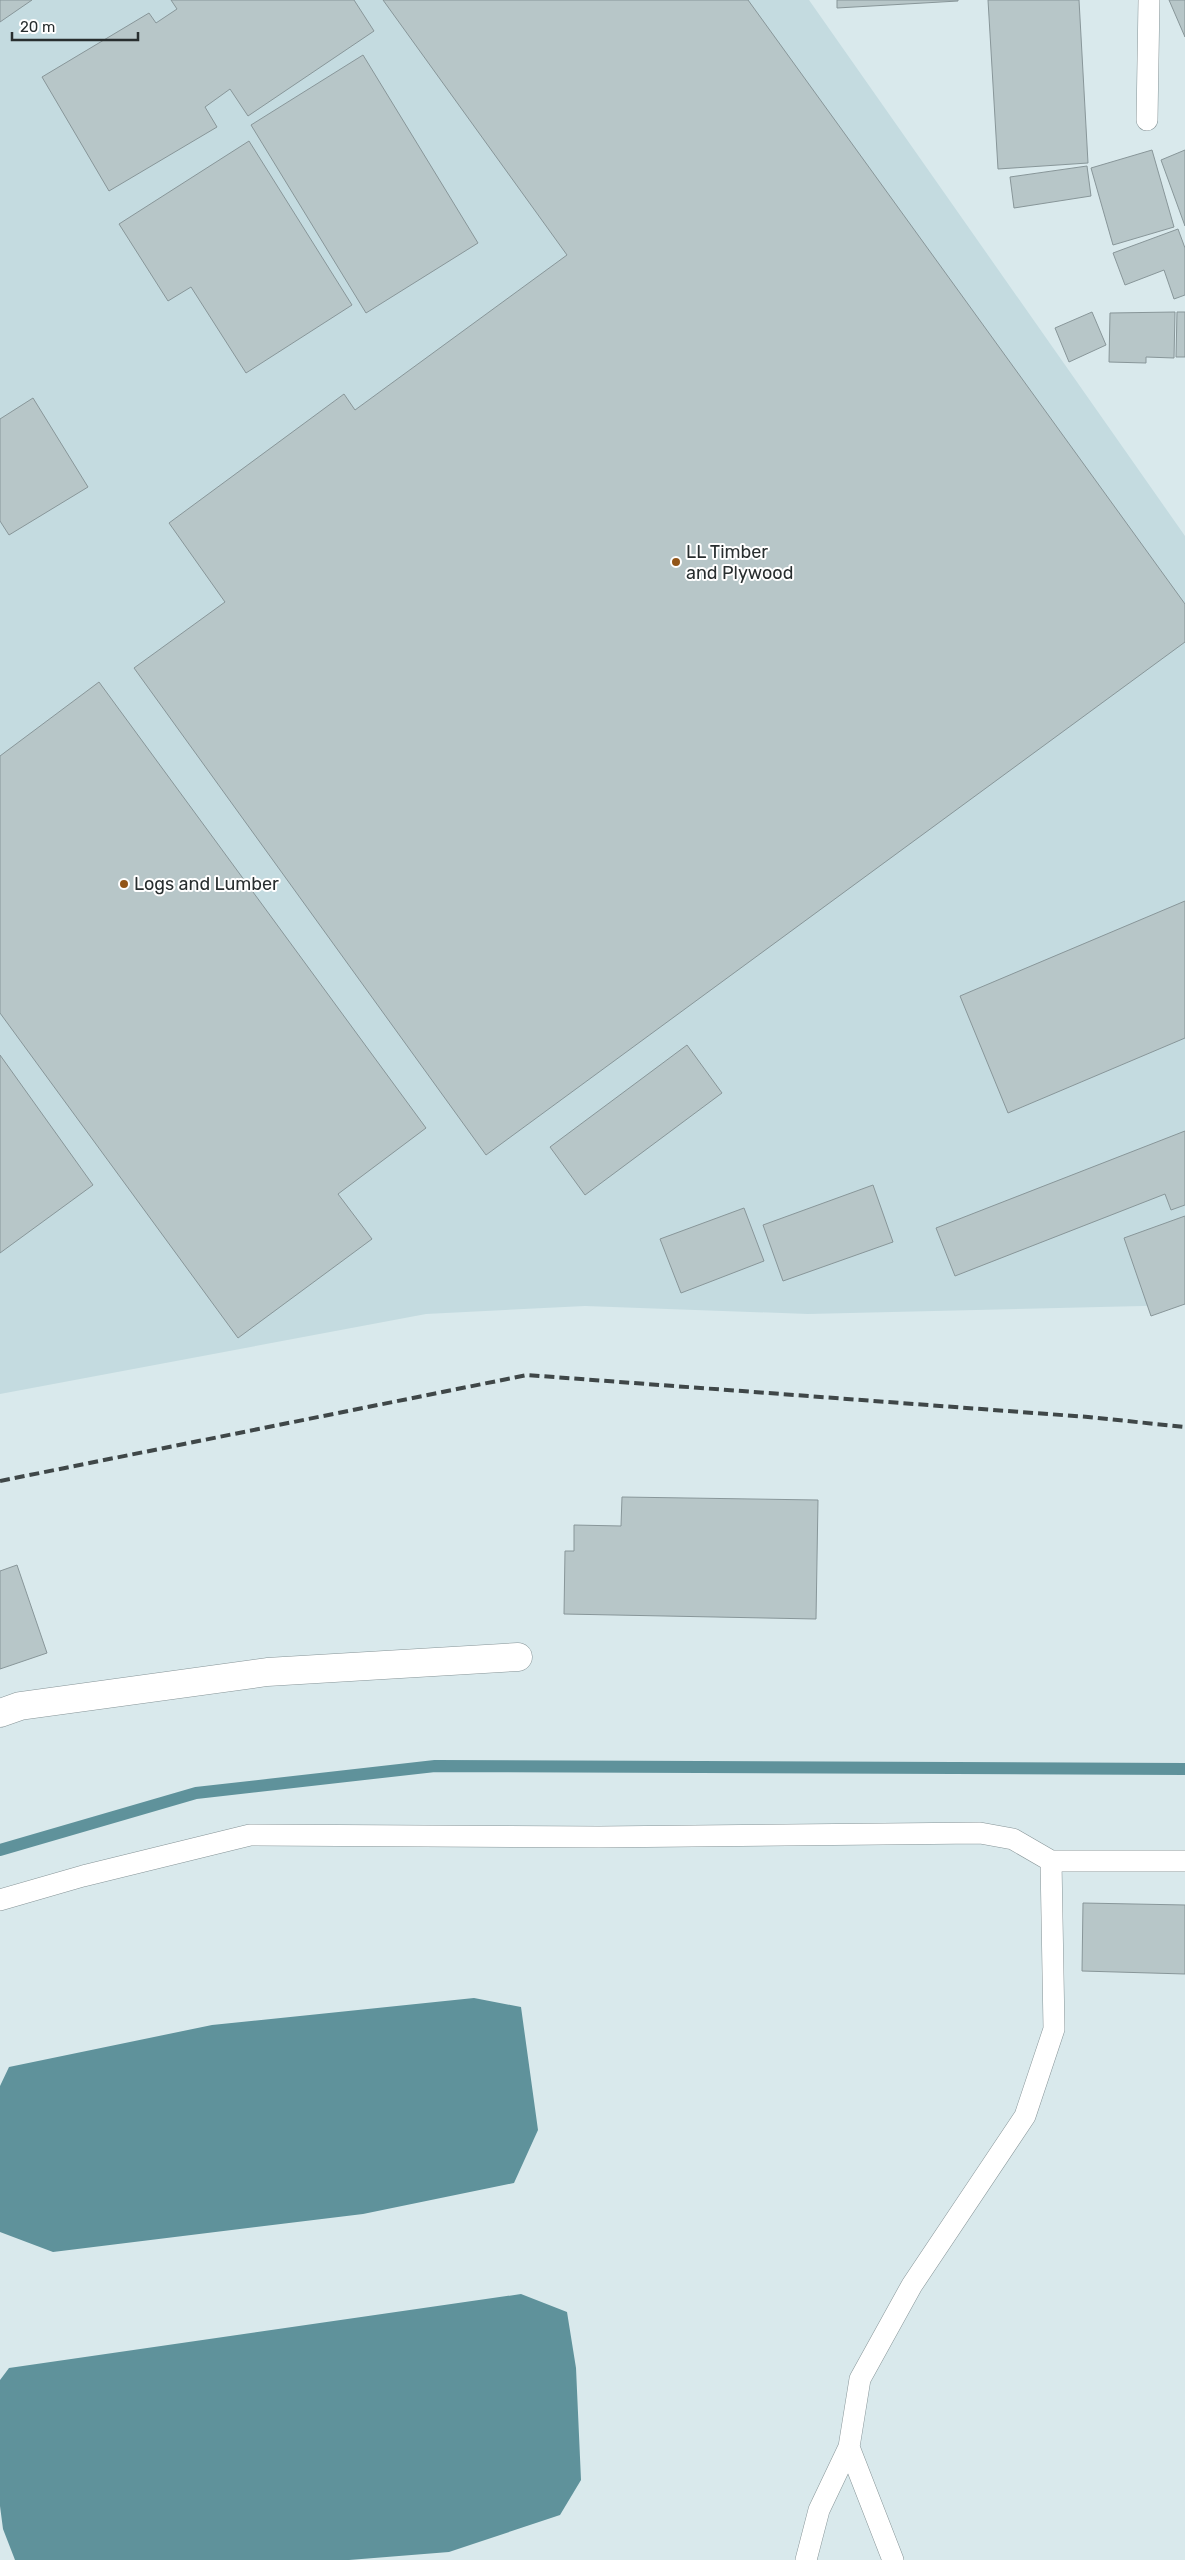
<svg xmlns="http://www.w3.org/2000/svg" width="1185" height="2560" viewBox="0 0 1185 2560" font-family="Rubik,sans-serif">
  <style>
    .built { fill: #c4dbe0 }
    .water { fill: #5f929b }
    .lines { fill: none; stroke-linecap: round; stroke-linejoin: round }
    .stream { stroke: #5f929b; stroke-width: 12 }
    .building { fill: #b7c6c8; stroke: #889699 }
    .lane-casing { stroke: #869497; stroke-width: 22 }
    .street-casing { stroke: #869497; stroke-width: 29 }
    .lane { stroke: #fff; stroke-width: 21 }
    .street { stroke: #fff; stroke-width: 28 }
    .rail { stroke: #3f4748; stroke-width: 4; stroke-dasharray: 10 5; stroke-linecap: butt }
    .poi-dot { fill: #925518; stroke: #fff; stroke-width: 2 }
    .labels { text-anchor: middle; stroke-width: 4; stroke-linejoin: round; paint-order: stroke }
    .poi-label { font-size: 18px; fill: #282e2f; stroke: #fff; text-anchor: start }
  </style>
  <rect width="100%" height="100%" fill="#d9e9ec"/>
  <path class="built" d="M0,0H809L1185,536V1305L808,1314L585,1306L426,1314L0,1394Z"/>
  <path class="water" d="M474,1998L521,2007L538,2130L514,2183L363,2214L53,2252L0,2232V2086L9,2067L212,2025Z
    M521,2294L567,2312L576,2368L581,2480L560,2515L449,2552L349,2560H15L3,2529L0,2506V2380L9,2368Z"/>
  <g class="lines">
    <path class="stream" d="M0,1850L196,1793L435,1766L1185,1769"/>
  </g>
  <path class="building" d="M0,0H32L0,22Z
    M171,0H354L374,31L248,116L230,89L205,107L217,127L109,191L42,77L149,13L156,23L177,9Z
    M383,0H748L1185,604V642L486,1155L134,668L225,602L169,523L344,394L355,410L567,255Z
    M837,0H958V1L837,8Z
    M988,0H1079L1088,163L998,169Z
    M1169,0H1185V37Z
    M363,55L478,243L366,313L251,125Z
    M249,141L352,305L246,373L191,287L168,301L119,224Z
    M1152,150L1174,227L1113,245L1091,168Z
    M1185,150V226L1161,160Z
    M1087,166L1091,196L1014,208L1010,177Z
    M1178,229L1185,248V295L1174,299L1164,270L1125,285L1113,253Z
    M1092,312L1106,345L1069,362L1055,328Z
    M1175,312L1174,358L1146,357V363L1109,362L1110,313Z
    M1177,312H1185V357H1176Z
    M33,398L88,487L9,535L0,521V419Z
    M99,682L426,1128L338,1194L372,1239L238,1338L0,1013V756Z
    M1185,901V1038L1008,1113L960,996Z
    M687,1045L722,1093L585,1195L550,1147Z
    M0,1055L93,1185L0,1253Z
    M1185,1131V1205L1171,1210L1165,1194L955,1276L936,1228Z
    M873,1185L893,1242L783,1281L763,1225Z
    M744,1208L764,1261L681,1293L660,1239Z
    M1185,1216V1304L1151,1316L1124,1238Z
    M622,1497L818,1500L816,1619L564,1614L565,1551H574V1525L621,1526Z
    M17,1565L47,1653L0,1669V1571Z
    M1083,1903L1185,1905V1974L1082,1971Z"/>
  <g class="lines">
    <defs>
      <path id="lane" d="M1147,120L1149,0
        M0,1900L83,1876L250,1835L599,1837L980,1833L1013,1839L1051,1861H1185
        M849,2447L893,2560
        M806,2560L819,2510L849,2447L860,2379L912,2285L1025,2116L1054,2029L1051,1861"/>
      <path id="street" d="M0,1713L20,1706L267,1672L518,1657"/>
    </defs>
    <use href="#lane" class="lane-casing"/>
    <use href="#street" class="street-casing"/>
    <use href="#lane" class="lane"/>
    <use href="#street" class="street"/>
    <path class="rail" d="M0,1481L527,1375L1088,1417L1185,1427"/>
  </g>
  <g class="poi-dot">
    <circle cx="676" cy="562" r="5"/>
    <circle cx="124" cy="884" r="5"/>
  </g>
  <g class="labels">
    <g class="poi-label">
      <text x="686" y="558">LL Timber<tspan x="686" dy="21">and Plywood</tspan></text>
      <text x="134" y="890">Logs and Lumber</text>
    </g>
  </g>
  <path d="M12 32v8h126v-8" fill="none" stroke="#282e2f" stroke-width="2.5"/>
  <text x="20" y="32" font-size="15" fill="#282e2f" stroke="#ffffff" stroke-width="4" paint-order="stroke">20 m</text>
</svg>
